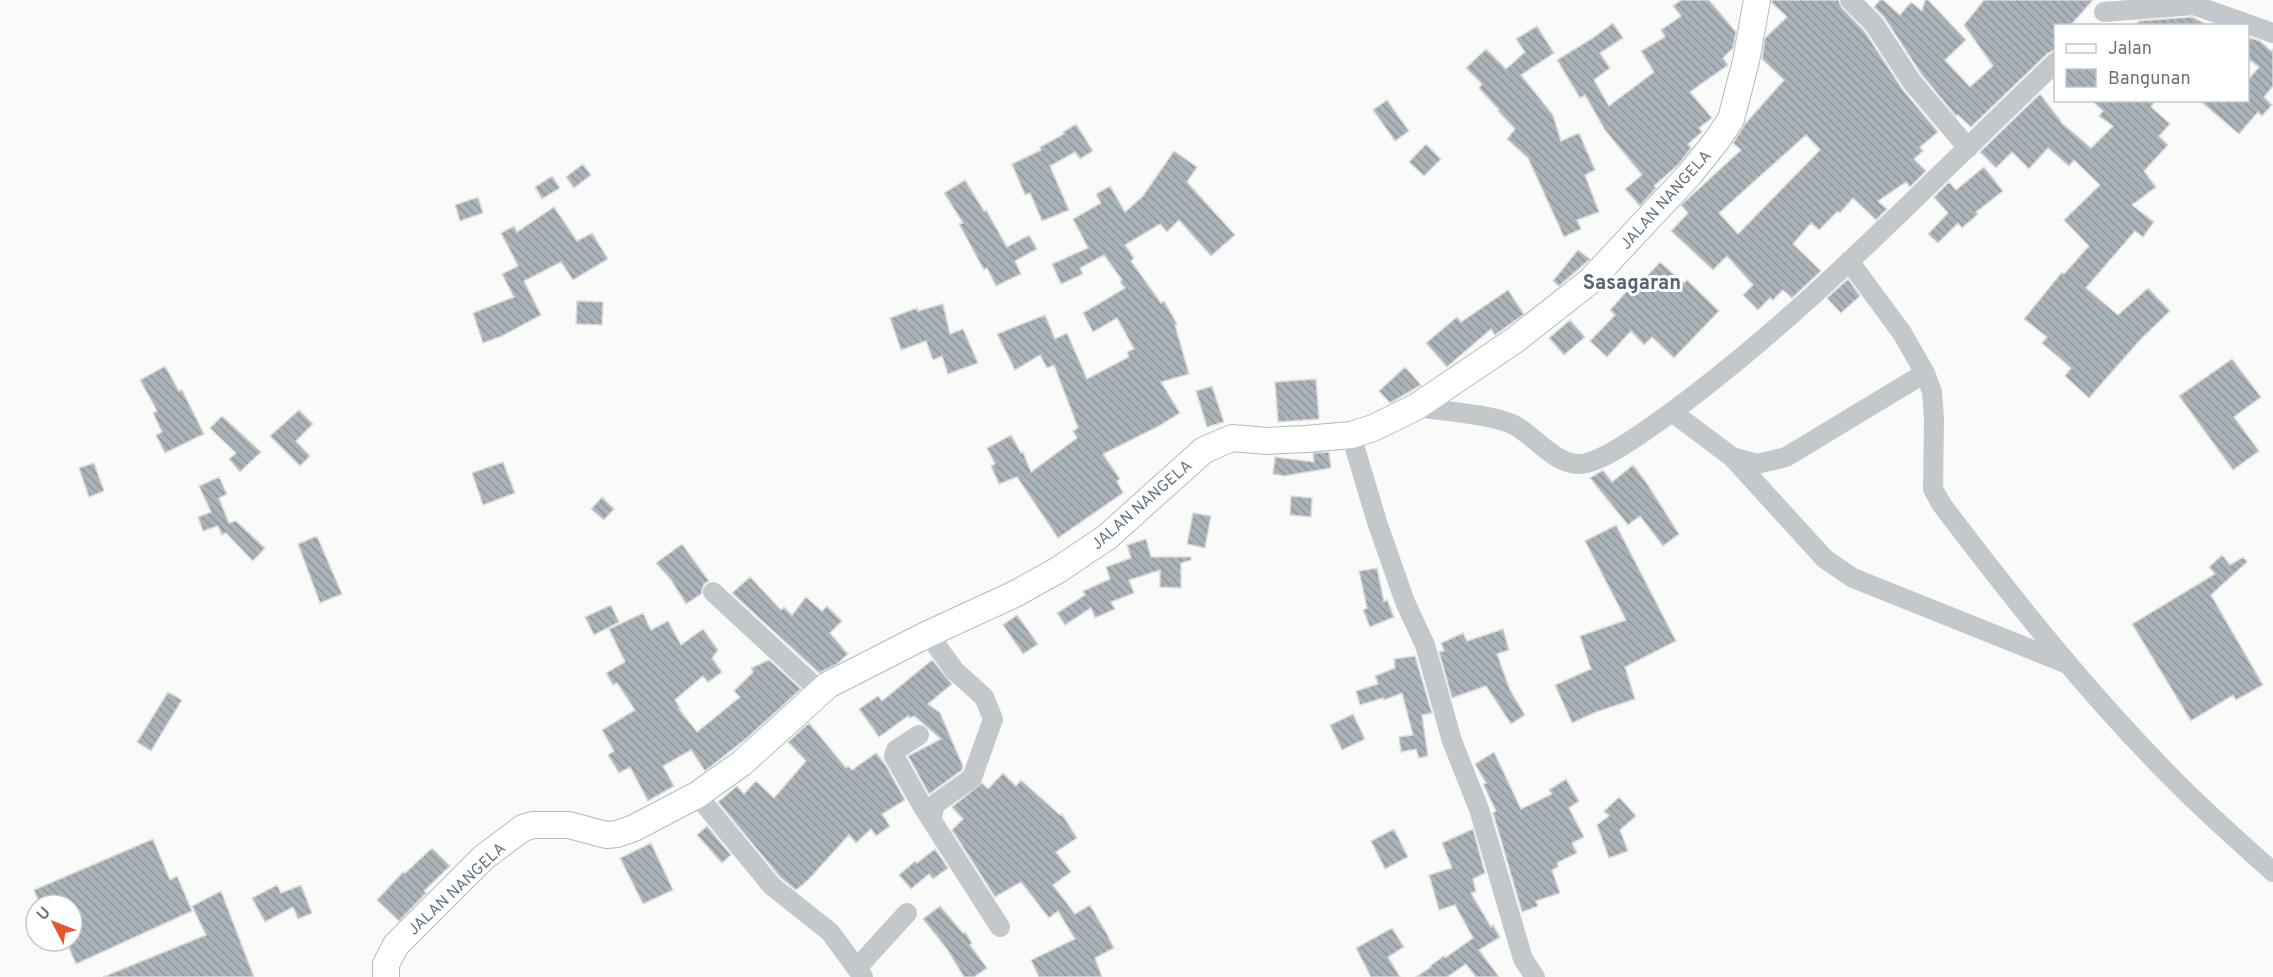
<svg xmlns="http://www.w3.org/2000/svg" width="2273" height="977" viewBox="0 0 2273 977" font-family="Overpass,sans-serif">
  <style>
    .building { fill: url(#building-back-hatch); stroke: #dcdcda; stroke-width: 1.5; fill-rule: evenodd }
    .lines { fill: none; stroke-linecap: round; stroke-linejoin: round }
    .major-casing { stroke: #b5babe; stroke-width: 28 }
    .minor { stroke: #c3c8cc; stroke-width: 20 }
    .major { stroke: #fff; stroke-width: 26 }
    .labels { text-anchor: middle; stroke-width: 6; stroke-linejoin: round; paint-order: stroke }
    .street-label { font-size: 16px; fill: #657683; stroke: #fff }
    .quarter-label { font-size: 20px; font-weight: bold; fill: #57646e; stroke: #fff }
  </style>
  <defs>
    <pattern id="building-back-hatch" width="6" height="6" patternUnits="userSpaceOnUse" patternTransform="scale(1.5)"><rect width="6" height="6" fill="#aab3b9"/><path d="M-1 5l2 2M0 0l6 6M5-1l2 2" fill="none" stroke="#8e969c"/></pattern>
  </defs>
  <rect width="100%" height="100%" fill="#fafaf8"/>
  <path class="building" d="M1681,0H1709L1736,32L1733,48L1723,58L1728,65L1690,92L1712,118L1699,128L1702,132L1688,144L1691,148L1679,164L1654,186L1656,188L1640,206L1625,189L1642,175L1605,130L1585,95L1580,98L1557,60L1593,38L1613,23L1623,38L1600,53L1610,68L1594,80L1609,106L1654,72L1641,51L1665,37L1661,30L1681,16L1673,6Z
    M1772,0H1838L1842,8L1865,32L1903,90L1938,132L1920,147L1923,151L1914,159L1926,171L1910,187L1906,182L1878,201L1887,209L1876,220L1853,198L1840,213L1838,211L1819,230L1811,223L1793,244L1821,271L1792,298L1783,290L1773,300L1770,298L1758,310L1743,295L1753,285L1727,256L1713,270L1671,231L1688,213L1681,205L1741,150L1733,143L1745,124L1784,80L1762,59L1765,38L1787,17L1772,3ZM1806,135L1820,150L1738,234L1719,213Z
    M1880,0H1883L1900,15L1911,2L1922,11L1925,0H1928L1966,40L1945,60L1970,87L1993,66L1964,25L1984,0H2093L2070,26H2055V50L2048,53L1971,127L1958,115L1956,116L1922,75L1884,17L1874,7Z
    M2192,17L2210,26H2135L2139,21Z
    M1537,26L1554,53L1521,75L1553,115L1561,141L1579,133L1595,170L1585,175L1599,212L1577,220L1581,229L1564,237L1528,158L1507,139L1515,129L1498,111L1499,110L1479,88L1482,84L1466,68L1486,49L1506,69L1525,52L1516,39Z
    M2247,37L2260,41L2271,51L2273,49V86L2264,97L2272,105L2262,116L2258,112L2239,134L2199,100H2247V81L2259,67L2247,58Z
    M2040,94L2063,124L2091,148L2113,126L2099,116L2103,111L2091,100H2156L2151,107L2170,124L2159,136L2168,145L2144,171L2156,187L2132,205L2154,222L2143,237L2135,231L2086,288L2118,315L2148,288L2170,311L2141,339L2089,398L2065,376L2071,368L2042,343L2047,337L2024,319L2062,272L2064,274L2089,246L2064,220L2100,185L2074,160L2069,166L2048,148L2029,169L2012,152L1996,168L1980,152Z
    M1387,100L1409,131L1395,141L1373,110Z
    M1076,124L1093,151L1080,159L1075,152L1050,166L1069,210L1042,221L1030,193L1025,195L1012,164L1041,150L1040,147L1064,134L1063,132Z
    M1426,144L1441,159L1424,176L1409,162Z
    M1174,151L1197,167L1187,182L1235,235L1211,256L1179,220L1167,232L1160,224L1125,245L1134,258L1131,261L1161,303L1164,301L1177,324L1175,325L1189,374L1161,382L1180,413L1159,426L1103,454L1120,479L1117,481L1123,493L1058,538L1017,477L999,484L991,466L995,464L987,448L1011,435L1021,453L1023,452L1031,472L1077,438L1073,431L1078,428L1054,365L1047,368L1040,355L1015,370L997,334L1045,315L1055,339L1067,333L1087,379L1129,357L1127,352L1134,349L1117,318L1093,332L1083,313L1125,288L1120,282L1122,280L1104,255L1080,268L1083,274L1061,284L1052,264L1088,248L1073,219L1101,203L1096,194L1110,186L1125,212L1143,196Z
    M583,164L591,175L574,188L566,177Z
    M1984,167L2003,191L1976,212L1978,214L1962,228L1958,223L1938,243L1928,234L1948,213L1934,197L1949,182L1956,190Z
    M552,176L560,188L542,199L535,187Z
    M965,180L984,211L986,210L1007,247L1029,235L1037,249L1015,261L1021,274L996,286L987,268L984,270L959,224L963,223L944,193Z
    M478,197L483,213L460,221L455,205Z
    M554,207L577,241L592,233L608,259L573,280L561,262L524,281L541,315L502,336L483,343L473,313L514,297L502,274L518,266L501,233L514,226L517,232Z
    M1578,250L1590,259L1559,286L1553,281Z
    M1660,262L1684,283L1687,280L1719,311L1674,358L1652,337L1644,345L1631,331L1607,357L1590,341L1615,315L1610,310L1634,283L1638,286Z
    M1848,279L1860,296L1841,313L1827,298Z
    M1508,290L1524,314L1495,335L1491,329L1447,367L1426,343L1457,317L1461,322Z
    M577,301L603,302L602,325L576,324Z
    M943,304L950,334L963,329L978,363L948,374L942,356L933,360L926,341L901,350L890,318L917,308L918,311Z
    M1570,320L1585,337L1564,355L1549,338Z
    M2232,359L2261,397L2234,417L2259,451L2233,470L2179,396Z
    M165,366L179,391L182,390L204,434L165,453L156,435L162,432L153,413L157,411L140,380Z
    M1405,367L1421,385L1390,403L1379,391Z
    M1316,379L1319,419L1278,422L1275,382Z
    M1212,386L1224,422L1207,427L1196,391Z
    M299,410L313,424L296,441L310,456L300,466L270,436Z
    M222,416L261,452L240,472L229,459L236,453L210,428Z
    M1329,452L1331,468L1284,476L1273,474L1275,457L1314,462L1313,453Z
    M503,462L515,493L483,505L472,473Z
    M94,463L104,491L89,497L79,468Z
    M1633,465L1646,482L1679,534L1663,546L1640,516L1628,525L1590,478L1603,470L1612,482Z
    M219,477L227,494L219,498L229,523L236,521L265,548L253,561L226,533L222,535L218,526L203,531L198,517L211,512L199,486Z
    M1291,496L1312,498L1311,517L1290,515Z
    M602,497L614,509L604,520L591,509Z
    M1193,513L1211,516L1205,548L1187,544Z
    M1616,525L1676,641L1625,667L1635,699L1596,712L1572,723L1555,685L1591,669L1580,636L1626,620L1585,541Z
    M317,536L342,594L320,603L298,544Z
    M1146,539L1151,557H1191V560L1181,563V588L1160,587V570L1129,580L1134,593L1111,602L1115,609L1095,618L1091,608L1065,625L1057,613L1085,595L1083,591L1110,579L1106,567L1131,558L1127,545Z
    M682,544L709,581L704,584L701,594L686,604L671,580L656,563Z
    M2222,555L2230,565L2243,557L2247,562L2211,595L2263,685L2236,700L2233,695L2191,721L2132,624L2215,574L2209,567Z
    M1377,568L1384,602L1387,600L1394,617L1370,627L1363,610L1367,608L1359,571Z
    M750,577L781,610L784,607L792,615L806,597L822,611L827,606L842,621L830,633L848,654L837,664L819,673L732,593Z
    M611,605L619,622L594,635L585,617Z
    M643,613L651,630L668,621L681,645L703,629L718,650L712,658L722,672L708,682L703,676L675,700L680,708L679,709L697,732L740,697L734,691L753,672L751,668L769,660L801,689L747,738L705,771L691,750L663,766L674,786L648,801L630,767L619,773L608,755L614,751L602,730L635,710L617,683L613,685L606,673L625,662L609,629Z
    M1017,615L1038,644L1023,654L1003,625Z
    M1503,629L1509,650L1497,654L1510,690L1525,715L1511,724L1486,686L1452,698L1439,652L1444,651L1441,643L1463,633L1467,641Z
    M1415,656L1432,713L1422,715L1428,756L1419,758L1416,749L1401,752L1399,737L1413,735L1402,693L1384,700L1383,698L1360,705L1356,691L1378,684L1375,676L1395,668L1394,659Z
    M932,660L952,684L928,704L940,713L963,766L962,770L929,794L908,756L941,739L914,716L910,718L908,716L879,737L859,709L878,696L882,701Z
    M168,692L182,700L151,751L137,742Z
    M1353,714L1365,739L1342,750L1330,725Z
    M809,723L846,768L848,766L852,770L876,753L885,764L905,800L882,814L890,826L876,836L871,829L856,843L849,835L809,879L796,890L780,877L718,802L737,786L744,794L756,781L774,798L806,761L788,742Z
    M1494,752L1521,809L1552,794L1549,790L1566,779L1579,801L1569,808L1584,837L1572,843L1577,853L1557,863L1558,867L1552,870L1560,893L1536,901L1538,906L1522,912L1493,813L1496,811L1483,784L1486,783L1475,764Z
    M1003,773L1016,786L1021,780L1060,815L1062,814L1077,838L1056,852L1071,872L1053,885L1075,914L1090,905L1107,934L1114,948L1095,958L1102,977H1039L1031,960L1075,939L1058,911L1049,918L1021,882L995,897L952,830L963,819L952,807L982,783L988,789Z
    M1619,797L1636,816L1620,830L1628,851L1609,858L1597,825L1609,816L1604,811Z
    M707,826L731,855L722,863L697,835Z
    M1394,829L1408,857L1385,869L1371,841Z
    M1473,829L1485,873L1473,879L1476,892L1471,893L1491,927L1493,925L1500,937L1479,950L1499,977H1476L1466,964L1447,977H1416L1431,967L1430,966L1444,956L1445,958L1473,938L1455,905L1439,910L1429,875L1452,868L1442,843Z
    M153,839L170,880L177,876L192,911L76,964L66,941H72V905H40L34,890Z
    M651,843L673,890L643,904L620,858Z
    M432,848L450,866L424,891L426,893L399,921L377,900L403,872L405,873Z
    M935,849L948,868L933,879L929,874L911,889L899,875L915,861L917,863Z
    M277,885L281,893L301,885L312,913L298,919L293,907L265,922L252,898Z
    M221,891L254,977H103L206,935L192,906Z
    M940,906L963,933L965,932L972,943L970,945L987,968L974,977H964L947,949L923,919Z
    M1392,928L1404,947L1388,957L1400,977H1371L1356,948Z"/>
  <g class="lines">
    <defs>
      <path id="major" d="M386,977V964L396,945L484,857L523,828L533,825H569L606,835L617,834L634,828L697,795L742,763L828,685L928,634L1015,594L1058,570L1107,537L1204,450L1232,438L1267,441L1306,439L1351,435L1373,428L1416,407L1515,340L1590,281L1690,174L1717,140L1731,119L1746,61L1757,0"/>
    </defs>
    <use href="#major" class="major-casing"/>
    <path class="minor" d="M1850,0L1874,24L1912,82L1968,148
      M2104,12L2194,5L2273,33
      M1849,261L1902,333L1925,373L1932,392L1934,419L1933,489L1942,505C2017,604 2094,701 2182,788C2211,817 2242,844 2273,872
      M1416,407C1441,411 1492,414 1514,425C1535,436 1554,464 1579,464C1599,464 1638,436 1655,424C1801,320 1925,186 2056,62
      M1672,412L1732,457L1757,464L1786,457L1925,373
      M1351,435L1377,522L1405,602L1425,645L1452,741L1479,809L1523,959L1535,977
      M1732,457L1825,559L1853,578L2065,663
      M713,592L820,691
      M928,634L955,671L984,697L993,719L972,778L938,802L934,807L932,817
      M919,735L896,750L894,756L923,807L1000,927
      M697,795L772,886L830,932L863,977
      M857,968L907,913"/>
    <use href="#major" class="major"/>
  </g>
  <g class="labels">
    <g class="street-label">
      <text transform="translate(1665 199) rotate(-48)" y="6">JALAN NANGELA</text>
      <text transform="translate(1141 504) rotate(-41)" y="6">JALAN NANGELA</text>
      <text transform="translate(456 888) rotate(-43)" y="6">JALAN NANGELA</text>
    </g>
    <g class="quarter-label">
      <text x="1632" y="289">Sasagaran</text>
    </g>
  </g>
  <rect x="2054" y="24" width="195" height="78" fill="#ffffff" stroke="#c1c8cd" stroke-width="1.5"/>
  <rect x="2066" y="44" width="30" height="9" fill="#ffffff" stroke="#c1c8cd" stroke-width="1.5"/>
  <text x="2108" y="54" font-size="18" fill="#657683">Jalan</text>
  <rect x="2066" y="69" width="30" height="18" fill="url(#building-back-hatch)" stroke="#c1c8cd" stroke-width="1.5"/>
  <text x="2108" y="84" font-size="18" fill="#657683">Bangunan</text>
  <g transform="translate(54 923) rotate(312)"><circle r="28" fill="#ffffff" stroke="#c1c8cd" stroke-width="1.5"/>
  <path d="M0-4.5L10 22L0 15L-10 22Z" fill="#e4572e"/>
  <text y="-9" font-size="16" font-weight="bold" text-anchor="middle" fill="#657683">U</text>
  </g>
</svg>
